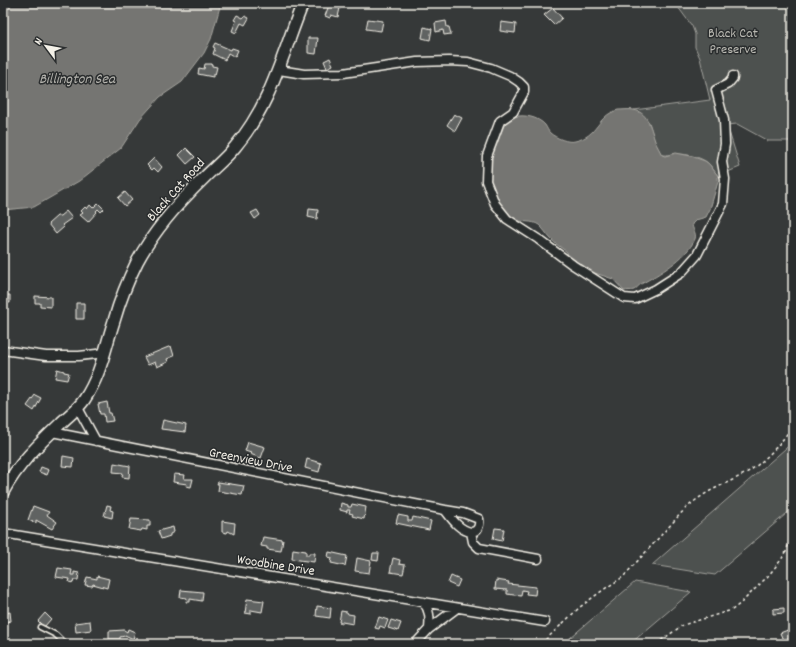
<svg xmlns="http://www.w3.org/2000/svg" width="796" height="647" viewBox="0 0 796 647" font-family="Dekko,sans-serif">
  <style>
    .green { fill: #4e514f; stroke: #a1a19c }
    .water { fill: #757572; stroke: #a8a7a1 }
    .building { fill: #616362; stroke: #f4f1e8 }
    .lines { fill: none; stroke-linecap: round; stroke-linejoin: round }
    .lane-casing { stroke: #f4f1e8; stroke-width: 7 }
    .street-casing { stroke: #f4f1e8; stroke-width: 11 }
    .secondary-casing { stroke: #f4f1e8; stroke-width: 14 }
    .path { stroke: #f4f1e8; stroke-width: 1.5; stroke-dasharray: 3 3; stroke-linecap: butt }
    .lane { stroke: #2a2d2e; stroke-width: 4 }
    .street { stroke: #2a2d2e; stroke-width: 8 }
    .secondary { stroke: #2a2d2e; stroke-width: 11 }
    .labels { text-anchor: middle; stroke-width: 3; stroke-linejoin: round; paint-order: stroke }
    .park-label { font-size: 14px; fill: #bab9b2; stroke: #2a2d2e }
    .street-label { font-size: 14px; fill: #f4f1e8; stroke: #2a2d2e }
    .water-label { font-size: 15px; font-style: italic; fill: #b4b3ad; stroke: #2a2d2e }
  </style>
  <rect width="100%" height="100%" fill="#363939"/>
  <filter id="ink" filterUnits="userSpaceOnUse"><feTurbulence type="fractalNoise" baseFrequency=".025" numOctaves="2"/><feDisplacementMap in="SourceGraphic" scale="8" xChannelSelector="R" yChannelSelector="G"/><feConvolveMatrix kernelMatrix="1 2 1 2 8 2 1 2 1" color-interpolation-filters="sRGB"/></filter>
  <g filter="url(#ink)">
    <path class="green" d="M675,3H793V141H768L737,124L727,125L740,167L718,176C715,172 712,167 708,163C701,157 687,154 678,154C673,153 668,156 662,155L655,143L649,122L634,110L710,100L700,58L695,47V34L692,26Z
      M793,442V508L715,575L652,565Z
      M635,582L691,592L630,644H563Z"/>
    <path class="water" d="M3,3H221L211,39L204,53L182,82L160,97L140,119L121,148L79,181L34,207L3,210Z
      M618,110C623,110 629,109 634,110C649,113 651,130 655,141C657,146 660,151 662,155L665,156L676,153L691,156L705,161L709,164L718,176V182L710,209L706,217L696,220L692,224C692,229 697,233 695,239C686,259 659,274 641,284C638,286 636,289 634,290C631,291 627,290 624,291L613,279L592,272L568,257L567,252C562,248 555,244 551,239C547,235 543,228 539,225C532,220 522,223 515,220C508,217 500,211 497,205C492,195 487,170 489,160C491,155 495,149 497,144C500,135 504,119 514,117C524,114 538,117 545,125C547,128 548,131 550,133C556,138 568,143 575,141C599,136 596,116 618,110Z"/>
    <path class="building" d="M329,5L340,8L338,17L331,15L330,18L325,16Z
      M553,8L562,18L554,25L544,15Z
      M237,15L243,18L245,16L249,18L245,25L241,23L236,33L232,31L236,21L234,20Z
      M368,19L383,21L381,31L366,29Z
      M446,21L447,27H449L451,34L444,35L443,30L436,32L435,23Z
      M501,22L516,24L515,33L500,31Z
      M424,27L432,29L430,40L422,38Z
      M308,38H318L316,54L308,53Z
      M215,43L231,50L232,48L238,50L235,57L228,53L225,60L213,54L215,48L213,47Z
      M330,58L333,65L327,68L324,61Z
      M205,64H212V66L217,67L215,75H213V77L198,74L199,68L204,69Z
      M454,114L462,118L455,131L447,125Z
      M186,148L195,157L187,164L179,155Z
      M154,158L162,167L158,172L154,168L152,170L147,165Z
      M125,192L132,200L125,206L118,198Z
      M98,203L104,209L101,212L98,209L96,211L97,212L88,222L80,215L83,213L81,211L85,207L87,209L90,205L93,208Z
      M309,209L318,210L317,219L308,217Z
      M257,210L260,215L255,219L251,213Z
      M66,211L72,218L62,225L64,227L56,234L48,224L57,216H60Z
      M3,290H6V295H10V303L3,302Z
      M35,296L51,297V307L40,306V303H35Z
      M76,303H84V319H76Z
      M171,346L174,356L167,359L168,362L157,367L155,362L148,365L144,357Z
      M57,369L64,371V372L69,373L67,380L55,378Z
      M35,395L41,398L34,411L27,406Z
      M107,402L109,413H111L113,421L105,422L104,414H100L98,404Z
      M163,420L186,425L185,432L161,429Z
      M248,442L265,447L261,458L250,454L251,453L245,451Z
      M63,456L74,458L73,467L62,466Z
      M307,459L321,463L319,472L305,468Z
      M114,463L130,466L129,478L122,477L123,473L113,472Z
      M41,467L49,470L47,475L39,472Z
      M174,474L185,475L184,479H193L191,487L186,486L187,484L173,482Z
      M218,482L244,486L242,495L218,491L219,484H217Z
      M341,503L348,505V507H351L352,504L366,507L364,519L352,516L353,514L349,513L350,510H347V512L340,510Z
      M107,505L111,506L110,510L113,511L112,518L104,516Z
      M33,506L49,512L47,515L57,522L52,529L36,520V523L28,520Z
      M398,515L408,517V521H412L413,517L431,521L429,530L396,523Z
      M131,519L150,520V526H147V530L142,529L141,531L129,529Z
      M222,521L235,523L234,534L228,531L227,533L222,532Z
      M173,527L174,532L170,534V536L161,539L158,531Z
      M495,528L504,529L502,541L493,539Z
      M263,537L283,540L281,551L267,549V547L261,546Z
      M293,549L306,551V555H309V553H315L314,562L292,559Z
      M329,552L347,556L345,566L331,563L332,558L328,557Z
      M373,553H379L378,561L372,560Z
      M357,558L371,561L369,573L355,571Z
      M393,558L400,560L399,564L405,565L403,574L390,572Z
      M58,568L72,570L71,575H74V572L79,573L78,580H74L73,583L69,582L70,579L56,577Z
      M97,576L109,579L107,588L93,584L92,586L85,585L87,577L97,579Z
      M451,576L460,580L457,587L448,583Z
      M496,580L509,582L508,584L536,587L535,595L526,594L527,591L522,590L521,596L507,594V590L495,589Z
      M181,590L203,592L202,601L190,599V602H186L187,598L180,597Z
      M247,599L264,601L262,612L251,610V614L245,613Z
      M317,606L331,608L330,618L316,616Z
      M784,608V613L773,614V609Z
      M341,611L347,612L348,614L354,615L353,624L342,622V624L340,623V622H339Z
      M10,612L11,621L3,623V614Z
      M45,613L51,619L44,627L38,621Z
      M379,617L388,620L385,628L380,626L379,629L375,628Z
      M391,620L401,623L398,631L388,628Z
      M90,621L91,630L76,632L75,623Z
      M793,628L792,638L783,640L780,633Z
      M128,629L135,632L133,639L125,635V636L120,637V639H109V631L124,630L127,632Z"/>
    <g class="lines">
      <defs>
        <path id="lane" d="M40,627L56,635L65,644"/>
        <path id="street" d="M279,70L304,74L343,73L417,62L449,61L468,62L491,68L510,76L519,82L524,87V92L513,112L500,121L487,156L486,181L495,204L507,219L538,239L573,265L624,298L635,299L656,289L681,273L697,255L723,204L725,179L722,162L725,144L724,120L716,90L728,84L733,78V76
          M3,350L46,356H79L105,353
          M78,408L96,441
          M52,432L445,510C452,519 459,530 471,532L473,542L479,548L538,559
          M445,510L463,513L479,519C480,525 478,532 471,532
          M3,533L545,622
          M429,629L457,608
          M415,644L429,629C430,618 430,610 423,602"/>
        <path id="secondary" d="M3,492C17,465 39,444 61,423C69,415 78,409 84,400C101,375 105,348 114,321C120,300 128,280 137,262C154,230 179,202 205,177C215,167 226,158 235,147C272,103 282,54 303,3"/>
      </defs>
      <use href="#lane" class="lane-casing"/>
      <use href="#street" class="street-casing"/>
      <use href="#secondary" class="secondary-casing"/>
      <path class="path" d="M541,644L580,607L603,590L623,577L685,509C693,502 701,496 710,491C727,482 747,475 761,462C774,451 784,439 793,425
        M656,644L683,625L732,610L741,603L768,576L781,560L786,552L793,531"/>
      <use href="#lane" class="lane"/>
      <use href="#street" class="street"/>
      <use href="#secondary" class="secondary"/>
    </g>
  </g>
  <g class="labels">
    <g class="park-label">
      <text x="733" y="37">Black Cat<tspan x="733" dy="16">Preserve</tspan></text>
    </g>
    <g class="street-label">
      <text transform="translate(175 189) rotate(-48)" y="5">Black Cat Road</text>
      <text transform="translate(251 459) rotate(11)" y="5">Greenview Drive</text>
      <text transform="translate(276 564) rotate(9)" y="5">Woodbine Drive</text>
    </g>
    <g class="water-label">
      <text x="77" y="83">Billington Sea</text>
    </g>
  </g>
  <rect width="796" height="647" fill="none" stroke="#2a2d2e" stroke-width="16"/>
  <rect x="8" y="8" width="780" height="631" fill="none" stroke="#f4f1e8" stroke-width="1.5" filter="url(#ink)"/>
  <g transform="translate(46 46) rotate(302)" stroke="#2a2d2e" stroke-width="3" paint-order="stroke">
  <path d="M0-3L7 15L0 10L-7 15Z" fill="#f4f1e8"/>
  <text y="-6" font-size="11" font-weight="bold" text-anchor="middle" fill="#f4f1e8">N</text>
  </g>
</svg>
